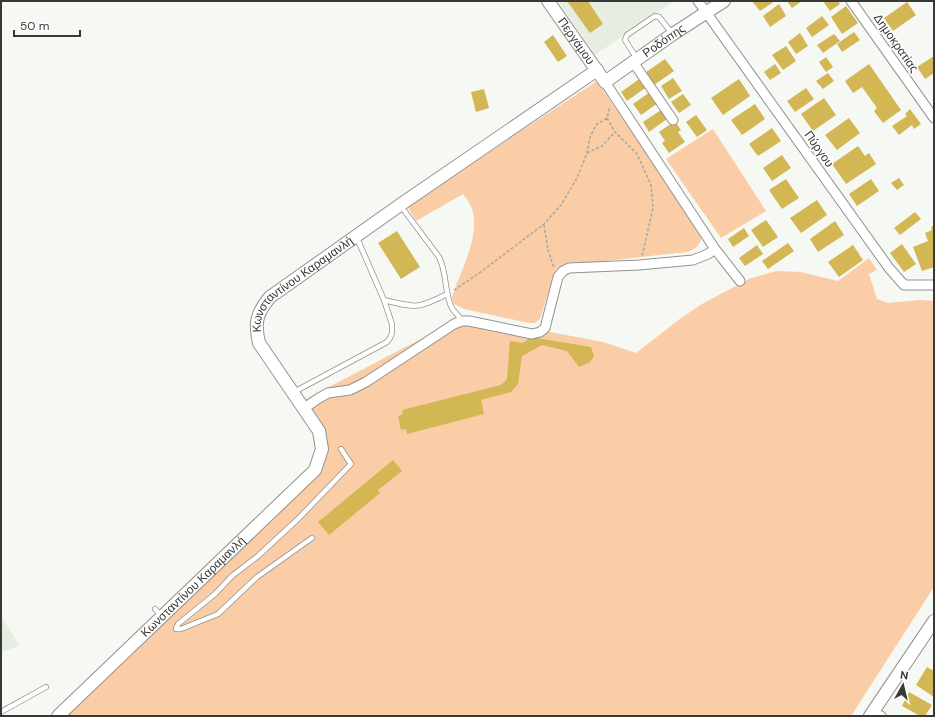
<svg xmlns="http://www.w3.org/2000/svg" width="935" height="717" viewBox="0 0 935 717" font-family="'DM Sans',sans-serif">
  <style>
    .built { fill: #e8ede2 }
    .green { fill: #facda6 }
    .building { fill: #d2b754 }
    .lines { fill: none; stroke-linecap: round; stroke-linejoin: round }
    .service-casing { stroke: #929390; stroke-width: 6 }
    .minor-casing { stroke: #929390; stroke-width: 11 }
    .tertiary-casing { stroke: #929390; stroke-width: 14 }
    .path { stroke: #a5a6a3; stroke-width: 1.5; stroke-dasharray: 3 2; stroke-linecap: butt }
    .service { stroke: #fff; stroke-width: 4.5 }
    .minor { stroke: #fff; stroke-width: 9 }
    .tertiary { stroke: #fff; stroke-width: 12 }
    .labels { text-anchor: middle; stroke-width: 3; stroke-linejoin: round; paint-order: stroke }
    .street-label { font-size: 12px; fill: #383937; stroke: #fff }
  </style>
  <rect width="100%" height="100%" fill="#f6f8f4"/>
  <path class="built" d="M558,1H674L595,55Z
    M1,616L20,646L1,652Z"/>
  <path class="green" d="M597,81L702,236C700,246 696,249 687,252L596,262H571L564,264L558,268L554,274L540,319L535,323H529L464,309L454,304L452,298L453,294C461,271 479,237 473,213C472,206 467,199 463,194L416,221L407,206Z
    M713,129L766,211L721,238L666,159Z
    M869,258L877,270L869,274L877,299L888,303L920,300L934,301V587L851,716H66L321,470L327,451L304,400L465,316L603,342L636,353L681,318L702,304L749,279L776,271L801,272L838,281Z"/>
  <path class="building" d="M567,1H588L603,24L590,33Z
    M752,1H775L760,11Z
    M787,1H802L792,8Z
    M823,1H838L840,4L830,11Z
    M907,2L916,15L893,31L884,18Z
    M779,4L786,16L770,27L763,16Z
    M846,6L858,23L842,34L831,17Z
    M822,16L829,25L812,37L806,28Z
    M854,32L860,40L842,52L837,44Z
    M800,33L808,46L796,54L788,42Z
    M834,34L840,41L823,53L817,45Z
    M553,35L567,56L558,62L544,42Z
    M786,46L796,61L783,70L772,55Z
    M934,56V73L925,79L917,67Z
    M826,57L833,67L826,72L819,62Z
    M665,59L674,71L654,85L646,72Z
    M775,64L781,73L770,80L764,72Z
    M869,64L901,110L883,123L874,111L877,108L862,87L853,93L845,81Z
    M828,73L834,81L823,89L816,81Z
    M642,77L648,86L627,101L621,92Z
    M673,78L682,91L669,99L661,86Z
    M739,79L750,96L723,115L711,98Z
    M806,88L814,99L795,112L787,101Z
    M484,89L489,108L476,112L471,92Z
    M650,92L658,103L641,115L633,104Z
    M683,94L691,105L679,113L671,102Z
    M824,98L836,115L813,131L801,114Z
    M755,104L765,119L742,135L731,120Z
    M910,109L921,124L914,129L912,125L899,135L892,126L907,116L905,114Z
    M661,110L667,119L649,132L643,122Z
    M696,115L707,130L697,137L686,122Z
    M849,118L860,133L837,150L825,135Z
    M675,121L681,130L678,132L685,142L669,153L662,143L665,141L659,132Z
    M772,128L781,141L758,156L749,144Z
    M858,146L865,156L869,153L876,164L846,184L832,164Z
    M782,155L791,168L772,181L763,168Z
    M899,178L904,185L897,190L891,183Z
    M786,179L799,198L782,209L769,190Z
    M871,179L879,191L857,206L849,194Z
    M817,200L827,215L801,233L790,218Z
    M915,212L921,219L900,235L894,228Z
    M766,220L778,237L763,247L751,230Z
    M835,221L844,235L818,252L810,239Z
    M933,226L934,267L922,271L913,247L928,241L925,233L932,230L931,227Z
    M744,228L749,236L733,247L728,239Z
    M397,231L420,267L401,279L378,243Z
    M788,243L794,251L768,269L762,261Z
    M902,244L916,264L904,272L890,253Z
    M757,245L763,254L745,266L739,258Z
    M853,245L863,260L839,277L828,262Z
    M531,337L591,347L594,356L590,362L579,367L567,351L542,345L522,356L518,384L511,392L481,400L484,414L407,434L406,429L401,430L398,416L403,414L402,410L501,385L507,379L510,341L523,343Z
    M393,460L402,471L378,490L380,493L329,535L318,522Z
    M927,667L934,671V697L916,685Z
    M909,692L932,705L925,716H920L902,706Z"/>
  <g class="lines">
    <defs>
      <path id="service" d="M637,59L625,40L627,35L655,16L659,17L672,33
        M400,205L439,257C447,272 444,290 451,306C453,311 459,316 462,321
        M384,300C416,308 418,309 447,294
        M294,392L387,342L390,338L392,333V324L384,300L357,238
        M312,538L257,577L218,614L181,629H176L178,624L215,594L232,576L258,556L298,519L351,464L341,449
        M155,609L162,616
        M1,712L46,687"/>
      <path id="minor" d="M698,1L889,268L904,285H934
        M851,1L934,118
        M633,62L673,120
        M605,82L715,249L740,281
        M303,409L319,398L328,393L350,390L366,382L454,324L462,321H469L532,334L540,332L545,328L558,277L563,271L569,268L639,265L693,260L708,254L715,249
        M873,712L881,716"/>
      <g id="tertiary">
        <path id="s1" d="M548,1L605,82L673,34L724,1"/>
        <path id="s2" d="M58,716L315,470L322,449L319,431L259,343C254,322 257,313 270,297L400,205L597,70"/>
        <path d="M870,716L934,621"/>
      </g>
    </defs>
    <use href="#service" class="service-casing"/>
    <use href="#minor" class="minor-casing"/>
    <use href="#tertiary" class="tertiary-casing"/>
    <path class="path" d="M607,118L615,132L637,154L651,185L653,208L642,256
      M587,153L602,146L615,132
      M544,225L548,250L554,268
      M454,290L478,274L544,224L561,205L577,178L587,153L590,137L596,125L607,118L610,106"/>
    <use href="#service" class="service"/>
    <use href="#minor" class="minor"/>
    <use href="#tertiary" class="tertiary"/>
  </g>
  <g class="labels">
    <g class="street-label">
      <text dy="4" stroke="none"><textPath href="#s1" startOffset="49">Περγάμου</textPath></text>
      <text dy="4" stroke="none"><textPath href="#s1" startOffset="171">Ροδόπης</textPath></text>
      <text transform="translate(896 43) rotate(55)" y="4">Δημοκρατίας</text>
      <text transform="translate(819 149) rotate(55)" y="4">Πύργου</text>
      <text dy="4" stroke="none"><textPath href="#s2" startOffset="583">Κωνσταντίνου Καραμανλή</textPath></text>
      <text dy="4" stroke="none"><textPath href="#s2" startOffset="187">Κωνσταντίνου Καραμανλή</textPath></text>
    </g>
  </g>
  <rect width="935" height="717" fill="none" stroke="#383937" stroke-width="4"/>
  <g transform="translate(903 685) rotate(8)" stroke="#ffffff" stroke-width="3" paint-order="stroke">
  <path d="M0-3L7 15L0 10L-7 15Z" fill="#383937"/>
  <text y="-6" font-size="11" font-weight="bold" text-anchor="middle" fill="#383937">N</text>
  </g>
  <path d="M14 30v6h66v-6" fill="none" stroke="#383937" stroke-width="2"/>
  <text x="20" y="30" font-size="12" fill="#383937" stroke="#ffffff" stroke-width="3" paint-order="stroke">50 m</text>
</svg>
